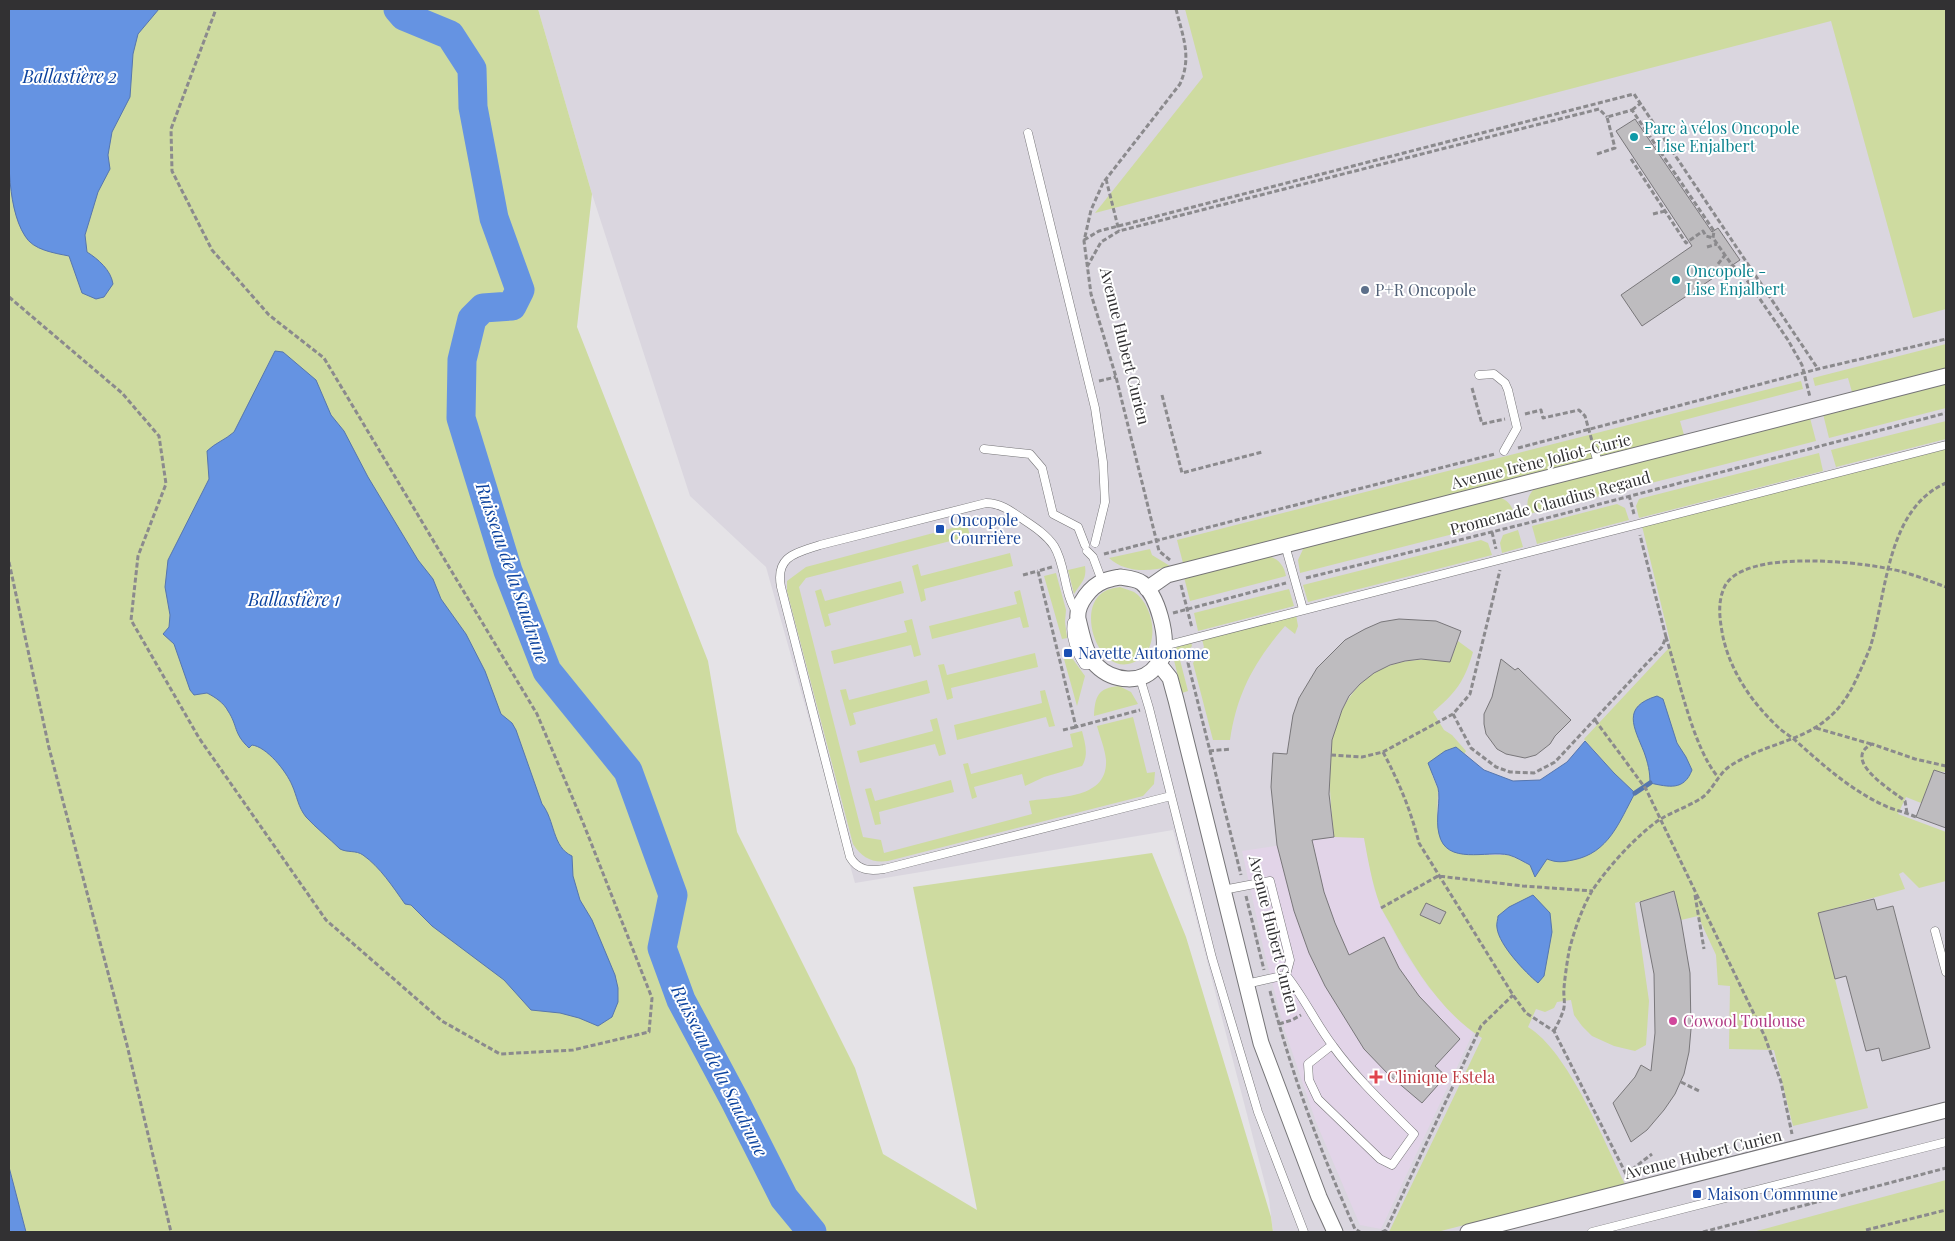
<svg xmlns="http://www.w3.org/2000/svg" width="1955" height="1241" viewBox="0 0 1955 1241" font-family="'Playfair Display',serif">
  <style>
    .built { fill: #dad6df }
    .medical { fill: #e2d4e8 }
    .green { fill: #cedba0 }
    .water { fill: #6593e2; stroke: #5676ae }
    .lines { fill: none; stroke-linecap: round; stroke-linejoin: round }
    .stream { stroke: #5676ae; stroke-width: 5 }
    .river { stroke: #6593e2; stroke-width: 29 }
    .building { fill: #bebcbf; stroke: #79777a }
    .lane-casing { stroke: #757477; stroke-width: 9 }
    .street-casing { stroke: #757477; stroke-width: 17 }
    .path { stroke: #8b8a8d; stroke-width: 3; stroke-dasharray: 5 2.5; stroke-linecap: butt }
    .lane { stroke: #fff; stroke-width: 8 }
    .street { stroke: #fff; stroke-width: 15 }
    .culture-dot { fill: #0f9aa8; stroke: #fff; stroke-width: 2 }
    .service-dot { fill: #5c6f8a; stroke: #fff; stroke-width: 2 }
    .transit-dot { fill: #1a4fb4; stroke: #fff; stroke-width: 2 }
    .hotel-dot { fill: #d1479c; stroke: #fff; stroke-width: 2 }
    .health-dot { fill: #e0444e; stroke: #fff; stroke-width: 2 }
    .labels { text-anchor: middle; stroke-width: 4; stroke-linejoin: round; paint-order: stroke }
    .culture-label { font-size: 16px; fill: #0d838f; stroke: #fff; text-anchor: start }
    .service-label { font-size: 16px; fill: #4e5e75; stroke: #fff; text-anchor: start }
    .street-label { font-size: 16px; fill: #323133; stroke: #fff }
    .transit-label { font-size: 16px; fill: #164399; stroke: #fff; text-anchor: start }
    .hotel-label { font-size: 16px; fill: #b23c85; stroke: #fff; text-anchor: start }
    .health-label { font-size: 16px; fill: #be3a42; stroke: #fff; text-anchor: start }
    .water-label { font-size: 18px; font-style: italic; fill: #0c439f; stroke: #fff }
  </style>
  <rect width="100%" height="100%" fill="#e5e3e7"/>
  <path class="built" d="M538,9H1946V1232H1273L1269,1199L1173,830L855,883L766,567L690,496L592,194Z"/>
  <path class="medical" d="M1334,837H1364L1374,888L1381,908L1405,953L1429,988L1473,1033L1381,1229L1360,1225L1316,1122L1284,1028L1264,951L1242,851Z"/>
  <path class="green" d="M9,9H538L592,194L577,327L708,661L737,832L855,1068L883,1154L977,1210L913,887L1152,853L1186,937L1271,1217L1273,1232H26L9,1167Z
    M1185,9H1946V309L1913,318L1831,21L1095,213L1203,77Z
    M1946,344V368L1852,392L1848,378L1815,386L1813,378Z
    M1801,381L1803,389L1680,421L1684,435L1183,563L1177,540Z
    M1946,383V408L1829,438L1823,414Z
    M1810,418L1816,441L1529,514C1526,503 1527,496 1535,488Z
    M1946,421V439L1836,467L1831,450Z
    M1946,449V772L1934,771L1921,803L1906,797L1898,814L1946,832V881L1919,888L1903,872L1899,874L1905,889L1818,913L1868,1108L1793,1126L1774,1050L1729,1049L1730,986L1718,985L1716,955L1698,916L1681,920L1674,891L1635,903L1649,1001L1646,1045L1635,1051L1614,1046L1592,1036L1582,1026L1574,1015L1571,1000L1557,1002L1554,1008L1545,1012L1536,1009L1528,1027C1568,1051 1604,1141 1625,1184L1437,1232H1389L1482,1038C1442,1013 1415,969 1393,929C1389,921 1383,913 1380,905C1372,883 1368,860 1364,838L1334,837C1331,806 1327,773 1332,741C1333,735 1335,729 1337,723C1355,671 1398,653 1450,662L1458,641L1473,652C1465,680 1456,693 1433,712L1444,730L1452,735L1466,751L1464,754L1456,747L1432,775L1438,789L1437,819L1450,851L1478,855H1509L1530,865L1611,835L1635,793L1614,773L1584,739L1668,649L1670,641L1642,526Z
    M1819,453L1823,471L1639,518L1636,506L1639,499Z
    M1499,497C1510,501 1512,507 1516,518L1300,573L1298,560L1304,547Z
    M1617,504L1625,508L1629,520L1537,544L1532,526Z
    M967,524L970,536L806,578L799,587L863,837L881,840L884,853L1032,814L1029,801C1055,796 1108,801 1106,760C1105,749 1100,737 1097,726L1133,717L1147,773L1155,772L1154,784L1143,796L888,861C872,863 862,858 853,844L787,591V581L806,567Z
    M1518,530L1523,547L1502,553L1500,543L1503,535Z
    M1481,540L1488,543L1492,555L1308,602L1303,585Z
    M1150,549L1152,555L1170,566C1150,572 1125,573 1109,558Z
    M1010,553L1013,566L924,589L926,600L921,602L912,566L918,564L921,576Z
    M1268,556C1279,559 1284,566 1286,576L1190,601L1184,577Z
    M1085,566C1087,580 1081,582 1074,594L1068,570Z
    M1056,573L1066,610L1065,622L1067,638L1062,639L1044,576Z
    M901,581L904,593L828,614L831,625L825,627L815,591L821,589L825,601Z
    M1120,587C1124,589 1130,590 1134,592C1153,604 1160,642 1142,657C1104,688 1074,613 1102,593C1107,589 1114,588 1120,587Z
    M1289,589L1294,606L1198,631L1194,613Z
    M1020,590L1029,627L1023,628L1020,617L932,639L929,626L1017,604L1014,592Z
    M1296,615L1298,626L1295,634L1285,626C1254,662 1237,693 1230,740H1213L1193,663L1204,647L1202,639Z
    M912,619L921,655L914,657L911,645L834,664L831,651L907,632L904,621Z
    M1191,642L1192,646L1180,660L1188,691L1182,693L1172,652L1177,647Z
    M1035,653L1038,667L951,688L953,698L947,700L938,665L944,664L947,675Z
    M1072,658L1085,676L1077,706L1064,659Z
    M927,680L930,693L853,713L856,724L850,726L840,690L846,689L849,700Z
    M1119,686L1131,692L1138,704L1094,716C1095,696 1098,688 1119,686Z
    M1045,690L1055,726L1049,727L1046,717L957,740L954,725L1042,703L1040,691Z
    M937,718L946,754L939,756L935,744L860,763L857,751L933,731L930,720Z
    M1082,731C1085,743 1089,755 1082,766L1044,777L1025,786L1022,774L974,787L977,797L972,799L963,764L968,763L971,774L1073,747L1070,734Z
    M951,780L954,792L879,812L881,824L875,825L865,789L871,788L875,801Z
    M1946,1180V1232H1753Z"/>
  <path class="water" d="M9,9H159L138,34L133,54L130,97L112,132L108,155L110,169L98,192L85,235L87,252C98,259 111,270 113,284L104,297L96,299L82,293L69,256C54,253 33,250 25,236C5,205 9,144 9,108C9,75 9,42 9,9Z
    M275,351L283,352L316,380L331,415L344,431L368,477L418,560L433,579L441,599L466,634L485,671L501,714L512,723L516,730L542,804C555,820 552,847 572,856L573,876L580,900L592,920L615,975L618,988V1002L612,1017L598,1026L579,1018L560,1013L531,1010L504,980L432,926L411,905L405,904C393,887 380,867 363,855C356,850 348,853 340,849C329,838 316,828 306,817C298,807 297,796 292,785C286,771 267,747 252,745L249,748C233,733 238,726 228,711C224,703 215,697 207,693L194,695L190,690L174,644L163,634L169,627L170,615L165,587L168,560L209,479L207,451C215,443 225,440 234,432Z
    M1657,696L1663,699L1677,743L1686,757L1692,770C1684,791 1669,787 1650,783C1650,772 1648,763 1644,752C1634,727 1621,707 1657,696Z
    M1585,741L1614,773L1635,793C1619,822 1609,853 1573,860C1563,862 1557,863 1547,859L1535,877L1530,865C1524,862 1516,857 1509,855C1487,850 1446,866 1439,834C1435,819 1441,800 1438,788C1435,780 1431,771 1428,763L1445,751L1456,747L1484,770L1513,781L1540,780L1567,762Z
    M1533,895L1550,913L1552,932L1544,976L1538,983C1525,972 1499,945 1497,928C1496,924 1498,919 1498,916L1509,907Z
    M9,1167L26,1232H9Z"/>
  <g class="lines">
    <path class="stream" d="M1635,793L1650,783"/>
    <path class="river" d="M398,9L404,16L450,35L472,69L473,107L494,218L520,290L512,306L483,308L472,319L462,360L461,418L508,571L547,671L628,771L673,895L662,948L681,1000L735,1101L784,1198L812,1232"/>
  </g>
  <path class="building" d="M1635,119L1712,232L1718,228L1740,260L1642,326L1621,295L1692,246L1616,131Z
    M1399,619L1436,621L1461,631L1450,662L1421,659L1405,661L1390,665L1374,673L1360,684L1349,696L1342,710L1332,740L1329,794L1334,837L1312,840L1324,892L1335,923L1349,955L1384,937L1399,968L1419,996L1460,1039L1435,1066L1446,1076L1422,1103L1389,1075L1364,1049L1325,986L1309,953L1294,911L1277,845L1271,787L1273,753L1287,754L1293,715L1299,698L1317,668L1345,640L1365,629L1381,622Z
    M1501,659L1515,670L1518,668L1571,720L1555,736L1550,744L1536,755L1525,758L1506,754L1497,749L1486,734L1484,724V714L1492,697Z
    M1934,770L1946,774V828L1916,817Z
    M1674,891L1681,920L1690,973L1691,1029L1689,1052L1684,1074L1675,1094L1664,1110L1647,1130L1631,1142L1613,1103L1635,1077L1641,1065L1651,1071L1655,1033L1654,974L1640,902Z
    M1874,899L1877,910L1893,906L1930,1048L1882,1061L1879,1048L1866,1051L1846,976L1835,979L1818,913Z
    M1426,903L1446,912L1440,924L1420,915Z"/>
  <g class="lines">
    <defs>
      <path id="lane" d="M1028,133L1095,408L1103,462L1105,502L1095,543
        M1479,375L1494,374L1505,383L1508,390L1517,428L1504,451
        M984,449L1030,454L1042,468L1053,514L1078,527L1085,545
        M1594,450L1599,465
        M1285,545L1303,609
        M1087,551L1093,557L1102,581
        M1077,613C1063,592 1066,565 1054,546C1046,534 1033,526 1021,518C1011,511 1000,503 986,503L820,545C796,553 775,556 781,587L850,857C858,871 870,871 884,869L1171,796
        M1078,619L1072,622C1069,636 1076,653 1084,665H1095
        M1164,646L1946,445
        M1140,678L1149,708L1212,958L1258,1112L1304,1232
        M1223,890L1270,881L1290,960L1286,975
        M1935,931L1946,972
        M1246,984L1286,975C1304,997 1316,1024 1333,1046C1356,1078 1386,1106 1414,1134L1392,1165L1380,1159L1318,1099L1309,1080L1308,1064L1332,1045
        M1592,1232L1946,1142"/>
      <path id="street" d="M1120,577C1127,578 1137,579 1142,583C1158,596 1168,636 1163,655C1163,659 1159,662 1157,665C1143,685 1113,682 1096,665C1085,654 1082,634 1078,619C1076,604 1091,586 1104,581C1109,579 1115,578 1120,577Z
        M1147,589L1167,575L1946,376
        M1158,663L1170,678L1176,700L1261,1043L1319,1197L1335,1232
        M1468,1232L1946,1110"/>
    </defs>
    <use href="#lane" class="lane-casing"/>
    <use href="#street" class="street-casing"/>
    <path class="path" d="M1632,110L1641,103
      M1597,154L1615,148L1607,117L1632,110L1714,231L1713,238L1732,265L1742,273L1788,340L1802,365L1810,397
      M1631,159L1686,243L1703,231L1706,236L1713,238
      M1106,179L1119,231
      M1653,214L1665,211
      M1084,240L1099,231L1634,94L1818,369
      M1707,247L1717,244
      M1718,264L1725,255
      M1087,267L1101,242L1119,231L1599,109L1607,117
      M9,297L122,393L159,436L166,484L138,556L131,620L199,738L326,920L442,1021L500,1054L573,1050L649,1032L652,998L584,825L537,714L324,358L269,315L212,250L172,171L171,129L216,9
      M1099,381L1116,377
      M1472,388L1482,424L1505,419
      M1162,395L1182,473L1262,452
      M1525,414L1541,410L1543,418L1579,410L1585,416L1592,441
      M1518,448L1818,369L1946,339
      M1629,495L1634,514
      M1492,532L1496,549
      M1104,554L1495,454
      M1170,560L1159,551L1116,377L1091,294L1084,241L1091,210L1103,183L1180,84C1192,57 1183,37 1176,9
      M9,562L49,748L127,1045L171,1232
      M1052,567L1038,571L1076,727L1140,710
      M1023,575L1038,571
      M1306,578L1524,524L1946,413
      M1181,585L1192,628
      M1173,613L1286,583
      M1666,637C1678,675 1693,748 1718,777
      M1196,650L1188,663L1241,875
      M1453,714L1471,748L1496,767L1510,772L1534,773L1555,762L1662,647L1666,637L1640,535
      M1595,720L1646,789L1765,1037L1781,1082L1792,1134
      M1816,728L1871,744
      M1063,730L1076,727
      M1209,751L1231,749
      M1383,752C1399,782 1411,811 1419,843L1513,995L1526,1013L1554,1031L1627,1176
      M1331,755L1362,757L1383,752L1453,714L1470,694L1500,570
      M1907,813L1905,801C1893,791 1840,760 1872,744L1915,759L1946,766
      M1916,817C1907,813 1899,811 1890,808C1854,793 1824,766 1795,740C1790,736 1785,733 1780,729C1753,704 1731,673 1723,637C1720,621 1717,604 1724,588C1741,547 1868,562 1903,572C1918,576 1932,582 1946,587
      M1695,895L1704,949
      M1246,896L1264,970
      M1381,908L1438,876L1523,886L1593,891
      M1270,991C1291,1072 1320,1151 1355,1229L1360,1232
      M1279,1024L1292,1020L1301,1015
      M1554,1031C1557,1025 1561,1018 1563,1011C1566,1004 1563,995 1564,988C1565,976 1567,963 1569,951C1574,931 1582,908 1592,891C1607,868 1637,835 1659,820C1672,812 1687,807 1700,799C1713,791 1717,775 1730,766C1776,736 1823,744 1853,686C1859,674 1865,660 1870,648C1887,594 1886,509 1946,483
      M1681,1082L1699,1091
      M1626,1174L1652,1154
      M1806,1189L1809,1205
      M1866,1230L1946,1210
      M1382,1232L1386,1230L1481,1026L1513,995
      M1703,1232L1946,1168"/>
    <use href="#lane" class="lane"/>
    <use href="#street" class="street"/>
  </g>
  <g class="culture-dot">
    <circle cx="1634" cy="137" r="5"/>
    <circle cx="1676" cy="280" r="5"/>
  </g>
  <circle class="service-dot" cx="1365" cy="290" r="5"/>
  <g class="transit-dot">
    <rect x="935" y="524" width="10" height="10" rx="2.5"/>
    <rect x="1063" y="648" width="10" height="10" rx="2.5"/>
    <rect x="1692" y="1189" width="10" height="10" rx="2.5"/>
  </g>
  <circle class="hotel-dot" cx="1673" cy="1021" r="5"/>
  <path class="health-dot" d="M1373.5 1069.5h5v5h5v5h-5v5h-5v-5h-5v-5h5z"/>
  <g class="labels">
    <g class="culture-label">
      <text x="1644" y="134">Parc à vélos Oncopole<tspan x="1644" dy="18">- Lise Enjalbert</tspan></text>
      <text x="1686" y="277">Oncopole -<tspan x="1686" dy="18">Lise Enjalbert</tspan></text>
    </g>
    <g class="service-label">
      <text x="1375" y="296">P+R Oncopole</text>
    </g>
    <g class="street-label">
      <text transform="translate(1125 346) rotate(76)" y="6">Avenue Hubert Curien</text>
      <text transform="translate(1541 461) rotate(-14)" y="6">Avenue Irène Joliot-Curie</text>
      <text transform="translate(1550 503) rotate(-15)" y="6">Promenade Claudius Regaud</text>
      <text transform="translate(1274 934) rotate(76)" y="6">Avenue Hubert Curien</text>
      <text transform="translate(1703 1154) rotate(-14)" y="6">Avenue Hubert Curien</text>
    </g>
    <g class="transit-label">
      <text x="950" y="526">Oncopole<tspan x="950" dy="18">Courrière</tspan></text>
      <text x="1078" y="659">Navette Autonome</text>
      <text x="1707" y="1200">Maison Commune</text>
    </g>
    <g class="hotel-label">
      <text x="1683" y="1027">Cowool Toulouse</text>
    </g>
    <g class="health-label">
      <text x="1387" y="1083">Clinique Estela</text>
    </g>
    <g class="water-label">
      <text x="70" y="83">Ballastière 2</text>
      <text transform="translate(512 573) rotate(71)" y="6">Ruisseau de la Saudrune</text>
      <text x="294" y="606">Ballastière 1</text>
      <text transform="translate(719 1071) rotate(63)" y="6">Ruisseau de la Saudrune</text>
    </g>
  </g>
  <rect width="1955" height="1241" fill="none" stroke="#323133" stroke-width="20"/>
</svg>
